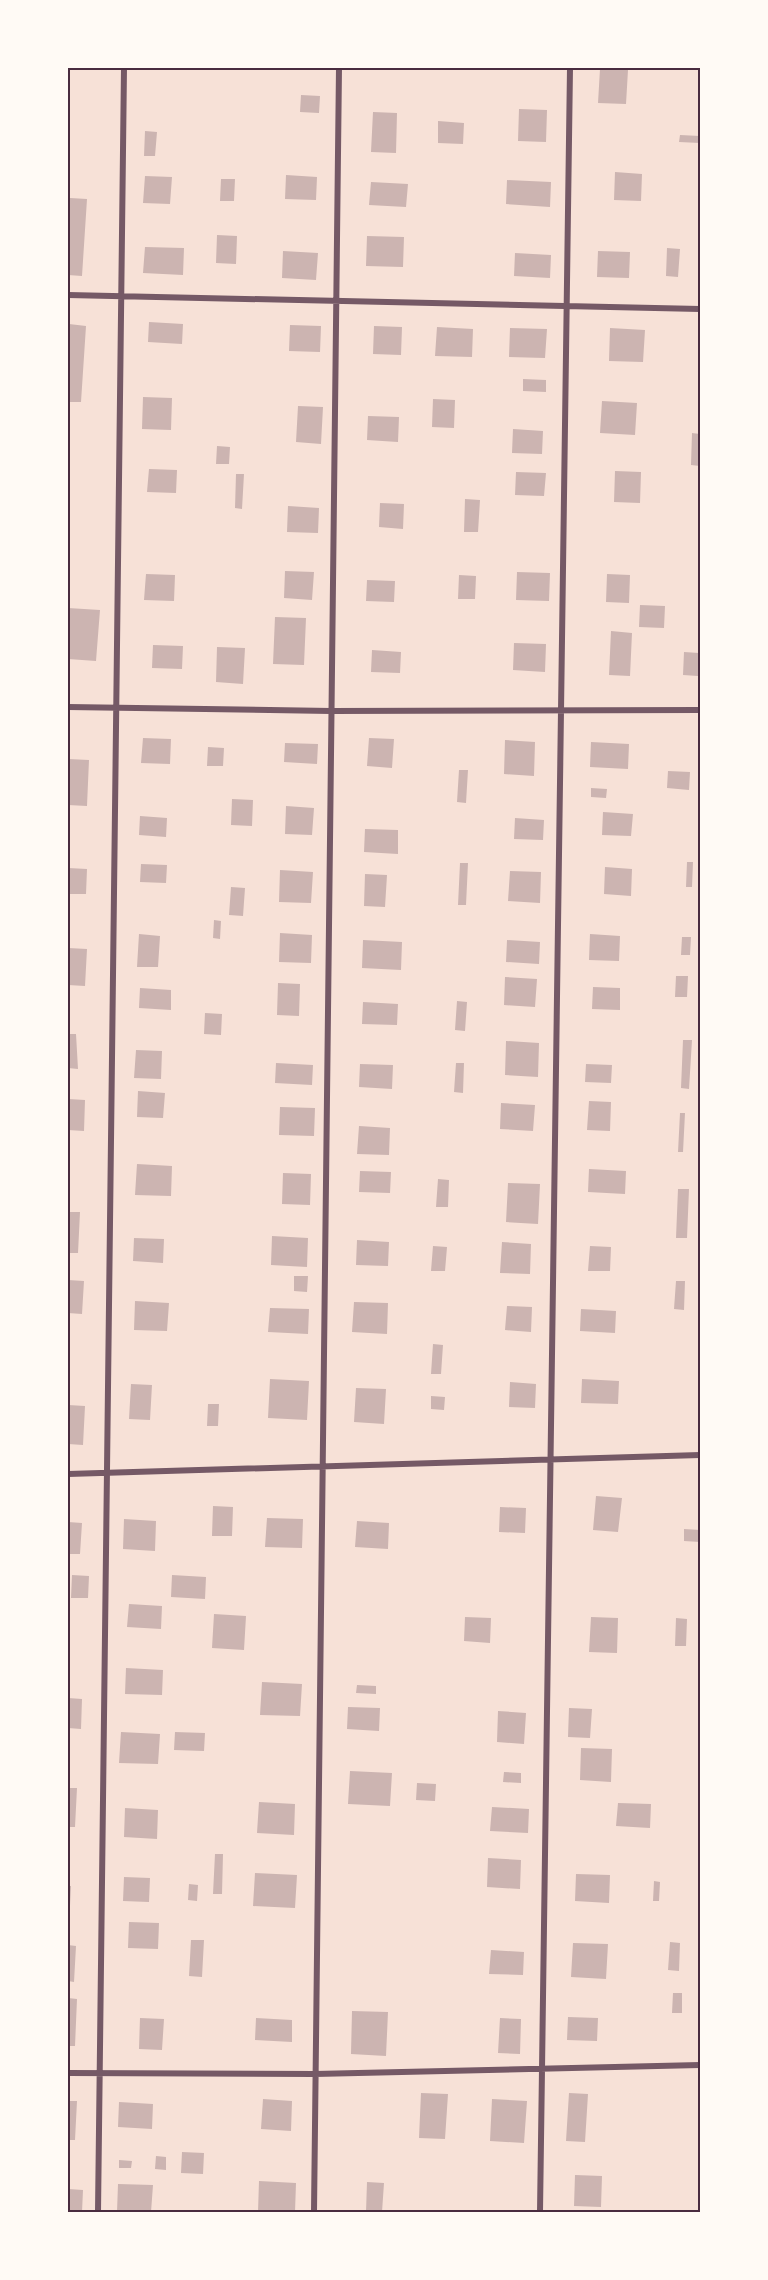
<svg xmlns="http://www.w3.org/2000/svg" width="768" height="2280" viewBox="0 0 768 2280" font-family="Ubuntu,sans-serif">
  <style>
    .building { fill: #ccb4b1 }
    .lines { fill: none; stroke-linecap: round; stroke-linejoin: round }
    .minor { stroke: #755966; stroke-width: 6 }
    .neatline { fill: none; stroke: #4a2c40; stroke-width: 2 }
  </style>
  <rect width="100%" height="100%" fill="#f7e1d7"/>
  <path class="building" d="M600,69L628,70L626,104L598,103Z
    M301,95L320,96L319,113L300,112Z
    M519,109L547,110L546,142L518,141Z
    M373,112L397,113L396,153L371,152Z
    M438,121L464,123L463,144L438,143Z
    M145,131L157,132L155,156H144Z
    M680,135L700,136V143L679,142Z
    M615,172L642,174L641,201L614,200Z
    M286,175L317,177L316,200L285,199Z
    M145,176L172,177L170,204L143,203Z
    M221,179H235L234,201H220Z
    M507,180L551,182L550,207L506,204Z
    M371,182L408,184L406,207L369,205Z
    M70,198L87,199L82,276L68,275Z
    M217,235L237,236L236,264L216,263Z
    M367,236L404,237L403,267L366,266Z
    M145,247L184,248L183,275L143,273Z
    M667,248L680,249L678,277L666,276Z
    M283,251L318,253L316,280L282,278Z
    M598,251L630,252L629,278L597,277Z
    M515,253L551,255L550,278L514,276Z
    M149,322L183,324L182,344L148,342Z
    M69,324L86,326L81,402H68Z
    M290,325L321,326L320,352L289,351Z
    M374,326L402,327L401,355L373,354Z
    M437,327L473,329L472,357L435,356Z
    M510,328L547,329L545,358L509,357Z
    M610,328L645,330L643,362L609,361Z
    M523,379L546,380V392L523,391Z
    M143,397L172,398L171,430L142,429Z
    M433,399L455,400L454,428L432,427Z
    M602,401L637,403L635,435L600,433Z
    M298,406L323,407L321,444L296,442Z
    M368,416L399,417L398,442L367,440Z
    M513,429L543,431L542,454L512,453Z
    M692,433L700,434V466L691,465Z
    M217,446L230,447L229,464H216Z
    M149,469L177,470L176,493L147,492Z
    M615,471L641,472L640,503L614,502Z
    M516,472L546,473L544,496L515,495Z
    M236,474H244L242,509L235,508Z
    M465,499L480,500L478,532H464Z
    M380,503L404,504L403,529L379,527Z
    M288,506L319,508L318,533L287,532Z
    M285,571L314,572L312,600L284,598Z
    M517,572L550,573L549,601L516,600Z
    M146,574L175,575L174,601L144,600Z
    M607,574L630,575L629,603L606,602Z
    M459,575L476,576L475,599H458Z
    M367,580L395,581L394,602L366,601Z
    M640,605L665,606L664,628L639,627Z
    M68,608L100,610L96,661L68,659Z
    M275,617L306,618L304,665L273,664Z
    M611,631L632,633L630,676L609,675Z
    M514,643L546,644L545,672L513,670Z
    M153,645L183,646L182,669L152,668Z
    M217,647L245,648L243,684L216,682Z
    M372,650L401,652L400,673L371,672Z
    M684,652L699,653L698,676L683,675Z
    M143,738L171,739L170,764L141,763Z
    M369,738L394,739L392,768L367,766Z
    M505,740L535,742L534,776L504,774Z
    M591,742L629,744L628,769L590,767Z
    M285,743L318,744L317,764L284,762Z
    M208,747L224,748L223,766H207Z
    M68,759L89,760L87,806L68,805Z
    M459,770H468L466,803L457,802Z
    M668,771L690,772L689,790L667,788Z
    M591,788L607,789L606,798L591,797Z
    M232,799L253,800L252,826L231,825Z
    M286,806L314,808L312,835L285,834Z
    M603,812L633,814L631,836L602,835Z
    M140,816L167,818L166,837L139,835Z
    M515,818L544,820L543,840L514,839Z
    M365,829L398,830V854L364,852Z
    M687,862H693L692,887H686Z
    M460,863H468L466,905H458Z
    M141,864L167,865L166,883L140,882Z
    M605,867L632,869L631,896L604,894Z
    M68,868L87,869L86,894H68Z
    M280,870L313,872L311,903L279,902Z
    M510,871L541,872L540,903L508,901Z
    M365,874L387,875L385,907L364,906Z
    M231,887L245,888L243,916L229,915Z
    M214,920L221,921L220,939L213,938Z
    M280,933L312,935L311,963L279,962Z
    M139,934L160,936L158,967H137Z
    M590,934L620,936L619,961L589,960Z
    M682,937H691L690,955H681Z
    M363,940L402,942L401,970L362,968Z
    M507,940L540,942L539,964L506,962Z
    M68,948L87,949L85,986L68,985Z
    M676,976H688L687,997H675Z
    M505,977L537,979L535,1007L504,1005Z
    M278,983L300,984L299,1016L277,1015Z
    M593,987L620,988V1010L592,1009Z
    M140,988L171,990V1010L139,1008Z
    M457,1001L467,1002L465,1031L455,1030Z
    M363,1002L398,1004L397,1025L362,1024Z
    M205,1013L222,1014L221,1035L204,1034Z
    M68,1034H76L78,1069L68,1068Z
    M683,1040H692L689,1089L681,1088Z
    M506,1041L539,1043L538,1077L505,1075Z
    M136,1050L162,1051L161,1079L134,1078Z
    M276,1063L313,1065L312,1085L275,1083Z
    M456,1063H464L463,1093L454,1092Z
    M360,1064L393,1065L392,1089L359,1087Z
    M586,1064L612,1065L611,1083L585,1082Z
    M138,1091L165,1093L163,1118L137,1117Z
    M68,1099L85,1100L84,1131L68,1130Z
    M589,1101L611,1102L610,1131L587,1130Z
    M501,1103L535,1105L533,1131L500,1129Z
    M280,1107L315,1108L314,1136L279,1135Z
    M680,1113H685L683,1152H678Z
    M359,1126L390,1128L389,1155L357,1154Z
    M137,1164L172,1166L171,1196L135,1195Z
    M589,1169L626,1171L625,1194L588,1192Z
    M360,1171L391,1172L390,1193L359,1192Z
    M283,1173L311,1174L310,1205L282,1204Z
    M438,1179L449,1180L448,1207H436Z
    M508,1183L540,1184L538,1224L506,1222Z
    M678,1189H689L687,1238H676Z
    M68,1212H80L78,1253H68Z
    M272,1236L308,1238L307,1267L271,1265Z
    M134,1238L164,1239L163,1263L133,1261Z
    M357,1240L389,1242L388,1266L356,1265Z
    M502,1242L531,1244L530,1274L500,1273Z
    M433,1246L447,1247L445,1271H431Z
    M590,1246L611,1247L610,1271H588Z
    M294,1276H308L307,1292L294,1291Z
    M68,1280L84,1281L82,1314L68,1313Z
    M676,1281H685L684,1310L674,1309Z
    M135,1301L169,1303L167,1331L134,1330Z
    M354,1302L388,1303L387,1334L352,1332Z
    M507,1306L532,1307L531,1332L505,1330Z
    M270,1308L309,1309L308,1334L268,1332Z
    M581,1309L616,1311L615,1333L580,1331Z
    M433,1344L443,1345L441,1374H431Z
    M270,1379L309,1381L307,1420L268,1418Z
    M582,1379L619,1381L618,1404L581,1403Z
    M510,1382L536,1384L535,1408L509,1407Z
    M131,1384L152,1385L150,1420L129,1419Z
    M356,1388L386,1389L384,1424L354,1422Z
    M431,1396L445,1397L444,1410L431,1409Z
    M208,1404H219L218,1426H207Z
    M68,1405L85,1406L83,1445L68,1444Z
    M596,1496L622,1498L618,1532L593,1530Z
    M213,1506L233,1507L232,1536H212Z
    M500,1507L526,1508L525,1533L499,1532Z
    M267,1518L303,1519L302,1548L265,1547Z
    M124,1519L156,1521L155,1551L123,1549Z
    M357,1521L389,1523L388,1549L355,1547Z
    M68,1522L82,1523L80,1554H68Z
    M684,1529L700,1530V1542L684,1541Z
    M72,1575L89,1576L88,1598H71Z
    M172,1575L206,1577L205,1599L171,1597Z
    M129,1604L162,1606L161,1629L127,1627Z
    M214,1614L246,1616L244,1650L212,1648Z
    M465,1617L491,1618L490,1643L464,1641Z
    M591,1617L618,1618L617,1653L589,1652Z
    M676,1618L687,1619L686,1646H675Z
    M126,1668L163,1670L162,1695L125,1694Z
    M262,1682L302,1684L300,1716L260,1715Z
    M357,1685L376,1686V1694L356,1693Z
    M68,1698L82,1699L81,1729L68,1728Z
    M348,1707L380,1708L379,1731L347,1729Z
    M569,1708L592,1709L590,1738L568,1737Z
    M498,1711L526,1713L524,1744L497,1742Z
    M121,1732L160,1734L158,1764L119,1763Z
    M175,1732L205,1733L204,1751L174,1750Z
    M581,1748L612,1749L611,1782L580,1780Z
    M350,1771L392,1773L390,1806L348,1804Z
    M504,1772L521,1773V1783L503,1782Z
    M417,1783L436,1784L435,1801L416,1800Z
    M68,1788H77L75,1827H68Z
    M259,1802L295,1804L294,1835L257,1833Z
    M618,1803L651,1804L650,1828L616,1826Z
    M492,1807L529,1809L528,1833L490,1831Z
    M125,1808L158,1810L157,1839L124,1837Z
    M215,1854H223L222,1894H213Z
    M488,1858L521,1860L520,1889L487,1887Z
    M255,1873L297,1875L295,1908L253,1906Z
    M576,1874L610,1875L609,1903L575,1901Z
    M124,1877L150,1878L149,1902L123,1901Z
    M654,1881L660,1882L659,1901H653Z
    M189,1884L198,1885L197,1901L188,1900Z
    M68,1886H71L69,1925H68Z
    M129,1922L159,1923L158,1949L128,1948Z
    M191,1940H204L202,1977L189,1976Z
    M670,1942L680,1943L679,1971L668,1970Z
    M573,1943L608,1944L606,1979L571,1977Z
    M68,1945L76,1946L74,1982L68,1981Z
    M491,1950L524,1952L523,1975L489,1974Z
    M673,1993H682V2013H672Z
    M68,1998L77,1999L75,2046H68Z
    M352,2011L388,2012L386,2056L351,2054Z
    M568,2017L598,2018L597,2041L567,2040Z
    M140,2018L164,2019L162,2050L139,2049Z
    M256,2018L292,2020V2042L255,2040Z
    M500,2018L521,2019L520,2054L498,2053Z
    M421,2093L448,2094L445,2139L419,2138Z
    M569,2093L588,2094L585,2142L566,2141Z
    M263,2099L292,2101L291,2131L261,2129Z
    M492,2099L527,2101L524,2143L490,2141Z
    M68,2101H77L75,2140H68Z
    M119,2102L153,2104L152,2129L118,2127Z
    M182,2152L204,2153L203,2174L181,2173Z
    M156,2156L166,2157V2170L155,2169Z
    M119,2160L132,2161L131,2168H119Z
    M575,2175L602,2176L601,2207L574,2206Z
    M259,2181L296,2183L295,2212H258Z
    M367,2182L384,2183L382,2212H366Z
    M118,2184L153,2185L151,2212H117Z
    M68,2189L83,2190L82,2212H68Z"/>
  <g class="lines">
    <path class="minor" d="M68,295L700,309
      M68,707L331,711L700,710
      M68,1474L700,1455
      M68,2073L315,2074L700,2065
      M98,2212L124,68
      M314,2212L339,68
      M540,2212L570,68"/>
  </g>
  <rect width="768" height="2280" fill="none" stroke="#fffaf5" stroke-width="138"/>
  <rect x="69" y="69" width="630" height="2142" class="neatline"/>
</svg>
